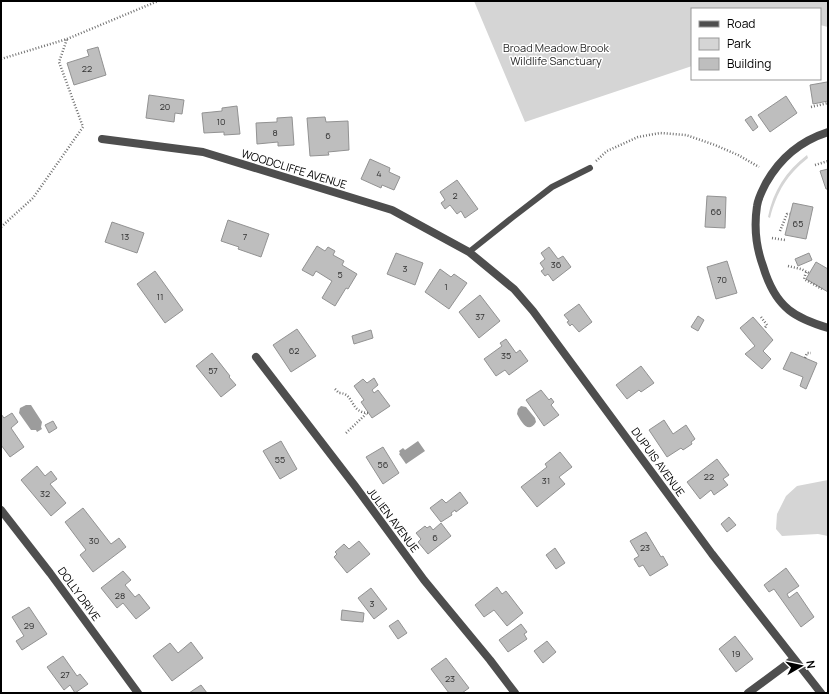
<svg xmlns="http://www.w3.org/2000/svg" width="829" height="694" viewBox="0 0 829 694" font-family="Manrope,sans-serif">
  <style>
    .green { fill: #d5d5d5 }
    .water { fill: #9c9c9c }
    .building { fill: #bebebe; stroke: #929292 }
    .lines { fill: none; stroke-linecap: round; stroke-linejoin: round }
    .path { stroke: #707070; stroke-width: 2.5; stroke-dasharray: 1 2; stroke-linecap: butt }
    .service { stroke: #4e4e4e; stroke-width: 6 }
    .minor { stroke: #4e4e4e; stroke-width: 8 }
    .labels { text-anchor: middle; stroke-width: 3; stroke-linejoin: round; paint-order: stroke }
    .number-label { font-size: 9px; fill: #303030 }
    .park-label { font-size: 11px; fill: #2c2c2c; stroke: #fff }
    .street-label { font-size: 11px; fill: #000; stroke: #fff }
  </style>
  <rect width="100%" height="100%" fill="#fff"/>
  <path class="green" d="M474,1H828V27L820,25V9H692V66L525,122Z
    M807,155L808,158C787,175 777,191 770,218L768,217C773,191 786,171 807,155Z
    M828,480V536L818,534L782,536L776,529L777,514L786,496L797,486Z"/>
  <path class="water" d="M26,405H31L42,422L41,427L42,429L37,432L36,430H31L19,413L20,408Z
    M521,406L526,407L535,418L536,422C528,435 521,421 517,414L518,409Z
    M418,441L425,451L406,464L399,454L400,453L399,451L403,448L405,450Z"/>
  <path class="building" d="M98,47L106,75L74,85L67,63L89,56L87,50Z
    M827,82H828V101L813,104L810,85Z
    M149,95L184,100L182,114L175,113L174,122L146,118Z
    M786,96L797,113L770,132L758,115Z
    M237,106L240,134L224,135V132L204,133L202,113L222,111V108Z
    M751,116L758,127L753,131L745,120Z
    M292,117L294,145L278,146V142L257,144L256,123L277,122V118Z
    M325,117L326,122L348,121L349,150L328,152L329,155L310,156L307,118Z
    M370,159L390,168L389,172L400,177L394,190L382,185L381,188L361,179Z
    M828,169V189H826L820,171Z
    M457,180L478,209L465,218L461,211L457,214L450,205L445,209L441,203L445,200L440,192Z
    M707,196L726,197L725,228L705,227Z
    M793,203L813,207L806,239L785,235Z
    M228,220L269,234L261,257L238,249L239,247L221,241Z
    M112,222L144,233L137,253L105,242Z
    M317,246L325,251L328,247L335,251L333,255L344,261L342,265L357,274L348,289L346,288L335,306L322,298L332,281L316,271L313,276L302,270Z
    M549,247L558,259L563,256L571,267L553,281L548,274L545,276L541,271L544,269L540,263L545,259L541,253Z
    M396,253L423,263L415,285L387,274Z
    M809,253L812,260L798,266L795,259Z
    M727,261L737,293L716,299L707,267Z
    M816,262L828,269V292L806,279Z
    M440,269L451,277L454,274L467,283L449,309L425,292Z
    M155,271L183,310L165,323L137,284Z
    M480,295L500,321L479,338L459,312Z
    M579,304L592,322L579,332L572,324L570,326L567,322L569,321L564,315Z
    M698,316L704,320L698,331L691,327Z
    M753,317L773,340L763,351L771,359L762,369L745,354L755,346L740,328Z
    M297,329L316,356L291,372L273,345Z
    M371,330L373,338L354,344L352,336Z
    M506,339L516,353L520,350L528,361L509,375L505,370L496,376L484,359L502,346L500,343Z
    M791,352L817,363L806,389L800,386L803,377L783,369Z
    M212,353L230,376L229,377L236,385L221,397L196,366Z
    M641,366L654,383L641,392L639,390L627,399L616,385Z
    M374,378L378,385L372,390L374,393L378,390L390,406L372,418L361,402L364,400L354,386L363,379L367,383Z
    M541,390L549,400L551,398L554,402L551,405L559,415L544,426L526,400Z
    M12,413L18,422L11,428L24,447L10,457L1,445V414L4,418Z
    M664,420L673,434L686,425L695,439L691,442L692,444L683,450L681,448L667,457L649,430Z
    M53,421L57,428L49,433L45,425Z
    M281,441L297,469L280,479L263,451Z
    M383,447L399,473L383,484L366,457Z
    M560,452L572,467L559,477L565,484L537,507L521,487L547,467L545,464Z
    M717,459L729,475L723,479L728,485L714,495L711,490L700,499L687,482Z
    M37,466L45,476L51,471L57,479L50,484L66,503L51,516L21,480Z
    M460,492L468,503L456,512L455,510L451,513L452,515L441,522L430,508L442,499L446,503Z
    M83,508L111,544L119,538L126,547L93,572L80,555L86,550L65,522Z
    M729,517L736,525L727,532L721,524Z
    M441,523L451,536L428,554L418,542L421,539L416,533L425,526L427,528L430,526L433,530Z
    M646,532L661,557L663,556L668,565L650,576L643,565L639,567L634,559L639,556L630,541Z
    M359,541L370,554L347,573L334,557L337,554L335,552L344,544L349,549Z
    M555,548L565,563L556,569L546,555Z
    M786,568L799,586L787,594L789,598L797,592L814,617L801,627L774,589L769,592L764,585Z
    M123,571L131,580L125,585L135,597L139,594L150,608L136,619L123,603L117,608L101,588Z
    M497,587L502,594L506,591L523,613L507,626L494,610L484,617L475,605Z
    M371,588L387,609L374,619L358,598Z
    M29,607L47,634L22,650L16,641L24,636L12,617Z
    M342,610L364,613L363,622L341,620Z
    M398,620L407,633L398,639L389,626Z
    M521,624L527,632L524,634L527,639L508,652L499,640Z
    M735,636L753,659L736,672L719,649Z
    M547,641L556,652L543,663L534,651Z
    M191,642L203,658L172,681L153,656L170,643L178,653Z
    M63,656L77,676L80,674L88,684L75,693L70,685L64,690L47,667Z
    M446,658L469,688L462,693H449L431,669Z
    M201,685L207,693H189Z"/>
  <g class="lines">
    <path class="path" d="M1,59L67,39L158,1
      M811,107L828,103
      M596,161L607,151L638,137L660,133L686,135L715,145L738,155L759,167
      M815,165L828,161
      M1,227L33,198L83,127L59,62L67,39
      M780,231L787,214H790
      M772,238L785,240
      M788,266L801,269L809,273
      M806,272L804,279L822,289
      M761,317L767,325L764,329
      M805,358L807,353H811
      M335,389L339,393C355,393 349,413 369,413
      M346,433L366,414"/>
    <path class="service" d="M469,252L513,217L552,187L590,168"/>
    <path class="minor" d="M828,132C800,141 780,158 766,183C762,191 758,198 757,206C754,226 756,247 763,266C768,283 775,299 789,310C800,319 815,324 828,328
      M102,139L203,152L392,210L469,252L514,289L533,311L712,554L821,693
      M256,357L355,486L424,580L490,660L515,693
      M1,510L50,573L138,693
      M748,693L794,659"/>
  </g>
  <g class="labels">
    <g class="number-label">
      <text x="87" y="72">22</text>
      <text x="165" y="110">20</text>
      <text x="221" y="125">10</text>
      <text x="275" y="136">8</text>
      <text x="328" y="139">6</text>
      <text x="379" y="177">4</text>
      <text x="455" y="199">2</text>
      <text x="716" y="215">66</text>
      <text x="798" y="227">65</text>
      <text x="125" y="240">13</text>
      <text x="245" y="240">7</text>
      <text x="556" y="268">36</text>
      <text x="405" y="272">3</text>
      <text x="340" y="278">5</text>
      <text x="722" y="283">70</text>
      <text x="446" y="290">1</text>
      <text x="160" y="300">11</text>
      <text x="480" y="320">37</text>
      <text x="294" y="354">62</text>
      <text x="506" y="359">35</text>
      <text x="213" y="374">57</text>
      <text x="280" y="463">55</text>
      <text x="383" y="468">56</text>
      <text x="709" y="480">22</text>
      <text x="546" y="484">31</text>
      <text x="45" y="497">32</text>
      <text x="435" y="541">6</text>
      <text x="94" y="544">30</text>
      <text x="645" y="551">23</text>
      <text x="120" y="599">28</text>
      <text x="372" y="607">3</text>
      <text x="29" y="629">29</text>
      <text x="736" y="657">19</text>
      <text x="65" y="678">27</text>
      <text x="450" y="682">23</text>
    </g>
    <g class="park-label">
      <text x="556" y="52">Broad Meadow Brook<tspan x="556" dy="13">Wildlife Sanctuary</tspan></text>
    </g>
    <g class="street-label">
      <text transform="translate(294 169) rotate(17)" y="4">WOODCLIFFE AVENUE</text>
      <text transform="translate(658 462) rotate(54)" y="4">DUPUIS AVENUE</text>
      <text transform="translate(393 520) rotate(53)" y="4">JULIEN AVENUE</text>
      <text transform="translate(79 594) rotate(54)" y="4">DOLLY DRIVE</text>
    </g>
  </g>
  <rect width="829" height="694" fill="none" stroke="#000000" stroke-width="4"/>
  <rect x="691" y="8" width="130" height="72" fill="#ffffff" stroke="#999999"/>
  <rect x="699" y="21" width="20" height="6" fill="#4e4e4e" stroke="#999999"/>
  <text x="727" y="28" font-size="12" fill="#000000">Road</text>
  <rect x="699" y="38" width="20" height="12" fill="#d5d5d5" stroke="#999999"/>
  <text x="727" y="48" font-size="12" fill="#000000">Park</text>
  <rect x="699" y="58" width="20" height="12" fill="#bebebe" stroke="#999999"/>
  <text x="727" y="68" font-size="12" fill="#000000">Building</text>
  <g transform="translate(801 666) rotate(81)" stroke="#ffffff" stroke-width="3" paint-order="stroke">
  <path d="M0-3L7 15L0 10L-7 15Z" fill="#000000"/>
  <text y="-6" font-size="11" font-weight="bold" text-anchor="middle" fill="#000000">N</text>
  </g>
</svg>
